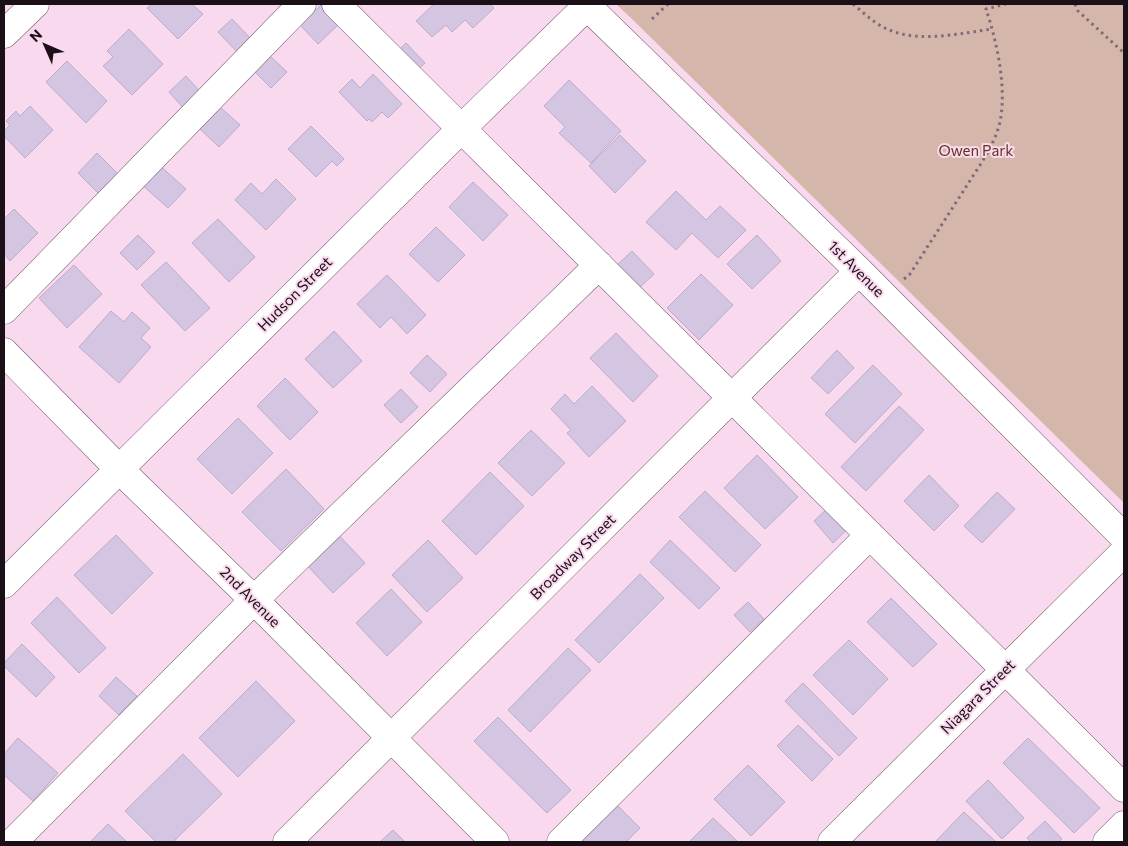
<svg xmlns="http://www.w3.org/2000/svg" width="1128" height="846" viewBox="0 0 1128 846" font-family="Commissioner,sans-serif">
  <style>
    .green { fill: #d5b6aa }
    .building { fill: #d4c6e3; stroke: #bbacc9 }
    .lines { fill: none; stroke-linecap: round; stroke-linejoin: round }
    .minor-casing { stroke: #715668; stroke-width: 29 }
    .path { stroke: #7f6b78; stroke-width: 3; stroke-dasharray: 2.5 4; stroke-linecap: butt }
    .minor { stroke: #fff; stroke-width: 28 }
    .labels { text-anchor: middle; stroke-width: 4; stroke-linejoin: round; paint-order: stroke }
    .park-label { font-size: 15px; fill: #63321f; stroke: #f9d9ee }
    .street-label { font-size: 15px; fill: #1b1017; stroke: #f9d9ee }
  </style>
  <rect width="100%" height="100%" fill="#f9d9ee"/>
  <path class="green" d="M616,4H1124V503L631,18Z"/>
  <path class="building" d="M152,4H192L203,14L178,39L147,8Z
    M434,4H490L494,8L473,28L465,20L452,32L446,25L432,37L416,21Z
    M321,5L339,24L318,44L300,25Z
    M232,19L254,42L240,55L218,32Z
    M129,29L163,64L132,95L103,66L113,57L107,51Z
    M406,43L425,63L414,73L395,54Z
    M268,54L287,72L271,88L253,70Z
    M67,61L107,101L86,123L46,82Z
    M373,74L402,104L388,118L382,112L372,122L369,119L367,121L339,92L352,79L360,88Z
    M186,76L204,96L187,112L169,92Z
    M569,80L621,131L591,163L559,133L565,127L544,106Z
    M30,106L53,130L25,158L4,136V131L10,125L6,121L16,111L20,116Z
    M219,106L240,125L219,147L198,127Z
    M311,126L344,159L337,166L332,161L316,177L288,149Z
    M620,135L646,161L615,193L589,166Z
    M97,153L119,175L100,195L78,173Z
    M158,164L186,189L168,208L140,183Z
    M276,179L296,199L266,230L235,200L251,183L262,194Z
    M473,182L508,215L483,241L449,207Z
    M676,191L706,220L720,206L746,230L718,258L692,233L676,250L646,222Z
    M14,209L38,233L10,261L4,254V219Z
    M218,219L255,257L229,282L192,243Z
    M436,227L465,255L438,282L409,254Z
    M138,235L155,252L137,270L120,253Z
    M757,235L781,261L752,289L727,264Z
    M632,251L654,274L636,291L614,268Z
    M166,262L210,308L185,331L141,285Z
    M74,265L102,294L67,328L39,298Z
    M701,274L733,305L699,340L667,308Z
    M387,275L426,315L407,334L391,317L380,328L357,304Z
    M111,311L124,322L132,312L150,328L141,338L151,347L119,383L79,347Z
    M334,331L362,361L333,388L305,359Z
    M616,333L658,376L633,402L590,358Z
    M837,350L854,368L828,394L811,378Z
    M427,355L447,374L430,392L410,373Z
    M873,365L902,394L855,443L825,414Z
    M285,378L318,412L290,440L257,406Z
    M592,386L626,421L589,457L567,433L571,430L551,409L565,394L574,404Z
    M401,389L418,407L401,423L384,405Z
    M899,406L924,430L866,491L841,467Z
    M238,418L273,453L232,494L197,459Z
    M531,430L565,463L532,496L498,463Z
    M757,455L798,497L765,529L724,488Z
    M286,469L324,509L281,551L242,512Z
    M490,472L524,506L476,555L442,521Z
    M929,475L959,506L934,531L904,501Z
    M705,491L761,545L735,572L679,517Z
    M997,492L1015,509L982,543L964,526Z
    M831,505L851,526L833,543L814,521Z
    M334,530L365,563L333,593L303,561Z
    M116,535L153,573L112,614L74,575Z
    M428,540L463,578L427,612L392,575Z
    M670,540L720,588L699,609L650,562Z
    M640,574L664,598L599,663L575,640Z
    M391,589L422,622L387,656L356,623Z
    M57,597L106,648L79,673L31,623Z
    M891,598L937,644L913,667L867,622Z
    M748,602L764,619L750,632L734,615Z
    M849,640L888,679L853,715L813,675Z
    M22,644L55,677L36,697L4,666V663Z
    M568,648L591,670L530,732L508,710Z
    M116,677L137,696L119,715L99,696Z
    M256,681L295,721L238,777L199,738Z
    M803,683L857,738L839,756L785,701Z
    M498,717L571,790L547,813L474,741Z
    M798,725L833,759L812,781L777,746Z
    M18,738L58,773L33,801L4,775V754Z
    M1028,738L1100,808L1074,833L1003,763Z
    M183,754L222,794L173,842H156L125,811Z
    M748,765L785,802L751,836L714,799Z
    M988,780L1024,818L1002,839L966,801Z
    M615,803L640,828L626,842H575Z
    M964,812L996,842H935Z
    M713,818L738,842H689Z
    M1045,821L1062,839L1059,842H1031L1027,838Z
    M108,824L127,842H90Z
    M393,830L405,842H380Z"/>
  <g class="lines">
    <defs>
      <path id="minor" d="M336,4L1124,788
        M585,4L859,271L1124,537
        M4,34L35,4
        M4,310L302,4
        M4,352L119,469L254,600L495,842
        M4,584L462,128L587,6
        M13,842L254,600L599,265
        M287,842L859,271
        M561,842L870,535
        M832,842L1124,552
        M1107,842L1124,825"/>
    </defs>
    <use href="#minor" class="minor-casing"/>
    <path class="path" d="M853,4C866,15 878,27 895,32C923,42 963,33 992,29
      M1075,4L1078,11L1124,53
      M652,19L668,4
      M904,279L910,274C928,246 946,218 964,190C977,169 994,147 1000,122C1007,88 997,42 986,9L1006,4"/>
    <use href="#minor" class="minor"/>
  </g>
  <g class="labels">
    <g class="park-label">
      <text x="976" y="156">Owen Park</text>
    </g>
    <g class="street-label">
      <text transform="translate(856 269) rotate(45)" y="5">1st Avenue</text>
      <text transform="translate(295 294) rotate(-45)" y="5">Hudson Street</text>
      <text transform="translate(573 557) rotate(-45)" y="5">Broadway Street</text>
      <text transform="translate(250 597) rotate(45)" y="5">2nd Avenue</text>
      <text transform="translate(978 697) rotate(-45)" y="5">Niagara Street</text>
    </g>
  </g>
  <rect width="1128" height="846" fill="none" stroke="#1b1017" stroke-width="10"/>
  <g transform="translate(45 45) rotate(315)" stroke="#f9d9ee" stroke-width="4" paint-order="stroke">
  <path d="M0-4L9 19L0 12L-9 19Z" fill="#1b1017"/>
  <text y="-8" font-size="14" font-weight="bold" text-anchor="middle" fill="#1b1017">N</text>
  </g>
</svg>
